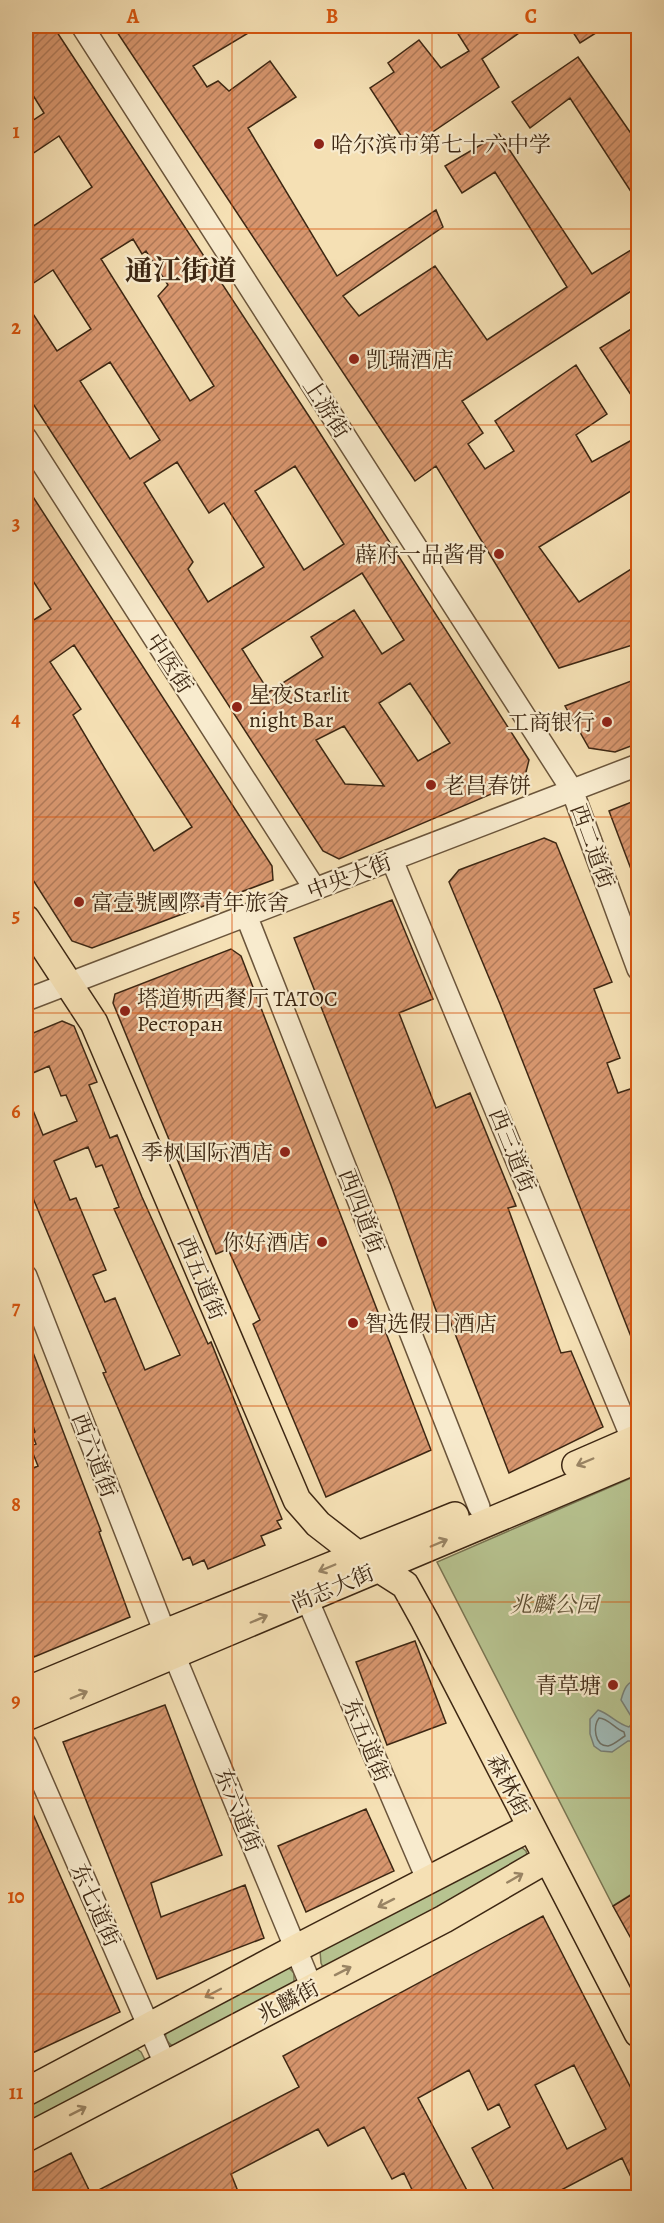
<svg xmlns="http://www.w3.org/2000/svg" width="664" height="2223" viewBox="0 0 664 2223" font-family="Alegreya,'Noto Serif SC',serif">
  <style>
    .park { fill: #b7c390; stroke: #7a7552; stroke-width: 1.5 }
    .water { fill: #a0bbb8; stroke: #788076; stroke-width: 1.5 }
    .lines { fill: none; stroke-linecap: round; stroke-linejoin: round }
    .shore { stroke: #6e7166; stroke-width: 1.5 }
    .building { fill: url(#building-hatch); stroke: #3d2713; stroke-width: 1.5; fill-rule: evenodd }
    .minor-casing { stroke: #6b553b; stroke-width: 24 }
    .major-casing { stroke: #3d2713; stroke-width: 30 }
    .minor { stroke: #f8ebce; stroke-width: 21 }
    .major { stroke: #f5e0b4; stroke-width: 27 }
    .oneway { stroke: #998464 }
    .grid { fill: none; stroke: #d7540d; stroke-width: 1.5; stroke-opacity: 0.55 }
    .poi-dot { fill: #8f2418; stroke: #f8ebce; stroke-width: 2 }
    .labels { text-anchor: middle; stroke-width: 4.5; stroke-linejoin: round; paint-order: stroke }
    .poi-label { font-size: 22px; fill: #3d2713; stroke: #f8ebce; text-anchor: start }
    .street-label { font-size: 22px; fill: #3d2713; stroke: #f8ebce }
    .park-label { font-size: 22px; font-style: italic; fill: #5c4e32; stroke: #f8ebce }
    .district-label { font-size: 28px; font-weight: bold; fill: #3d2713; stroke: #f8ebce }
    .neatline { fill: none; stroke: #d7540d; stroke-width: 2 }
    .grid-label { font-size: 20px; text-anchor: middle; font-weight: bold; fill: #d7540d }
  </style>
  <defs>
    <pattern id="building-hatch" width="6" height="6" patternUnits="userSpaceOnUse" patternTransform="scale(1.5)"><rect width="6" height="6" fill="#d7966e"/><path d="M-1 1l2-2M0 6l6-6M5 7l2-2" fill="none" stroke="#b07a59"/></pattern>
  </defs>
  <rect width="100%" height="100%" fill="#f5e0b4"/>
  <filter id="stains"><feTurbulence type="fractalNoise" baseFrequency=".00333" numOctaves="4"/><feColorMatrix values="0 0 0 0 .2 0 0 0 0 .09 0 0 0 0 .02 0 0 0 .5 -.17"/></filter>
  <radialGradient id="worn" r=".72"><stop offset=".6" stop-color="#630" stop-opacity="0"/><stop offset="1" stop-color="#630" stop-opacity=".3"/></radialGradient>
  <path class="park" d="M638,1475V1890L613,1906L437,1562Z
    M520,1846L526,1851L529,1862L325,1972L321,1963L320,1951Z
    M288,1967L294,1973V1987L176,2047C168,2045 164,2038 166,2029Z
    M134,2047L141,2052L145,2060L26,2128V2100Z"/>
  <path class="water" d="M638,1680V1741H628L612,1752L601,1751L594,1746L590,1734V1719L598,1710C610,1714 617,1724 629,1727L634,1721L621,1700C624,1689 627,1681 638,1680Z"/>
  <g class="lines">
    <path class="shore" d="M599,1718C608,1718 615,1729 624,1732L625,1736C620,1739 614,1745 608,1746C594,1746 593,1726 599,1718Z"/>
  </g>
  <path class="building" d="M26,26H53L316,427L529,760L524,780L339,859L323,851L26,393V303L57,351L91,329L53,270L26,288V231L92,187L59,136L26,158V125L44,113L26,84ZM133,239L142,254L146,251L168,285L158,296L214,386L190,401L101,259ZM110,362L160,440L130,459L80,381ZM177,462L209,513L224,503L264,567L208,602L188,569L193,562L144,483ZM295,466L344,544L304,570L255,491ZM362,573L404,640L382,654L354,610L311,637L323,657L269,692L242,649ZM410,683L450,743L418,761L379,703ZM344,726L384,786L345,784L316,740Z
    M113,26H260L193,66L207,87L218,81L229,91L270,61L296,97L248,128L337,276L436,210L443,227L343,296L359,316L435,266L487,340L567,287L495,172L462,193L445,166L499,134L592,274L639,245V286L462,401L483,433L468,444L485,469L514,451L495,421L576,365L607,414L576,435L592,462L639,436V486L539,547L579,602L639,564V643L559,668L436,466L415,481Z
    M453,26H529L482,59L499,87L409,148L370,88L394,72L388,63L419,40L441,68L469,51Z
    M569,26H607L580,43Z
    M578,57L639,145V204L570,98L530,128L512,102Z
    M633,328L639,333V407L600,348Z
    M26,486L272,866L273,880L92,948L72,941L26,869V745L32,741L26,730V625L51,609L26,570ZM74,645L192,827L154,851L73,715L81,709L50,662Z
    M639,678V743L615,752L589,748L565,706Z
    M639,799V885H637L609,811Z
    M544,838L556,843L612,982L594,989L620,1058L607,1063L618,1093L639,1086V1357L500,1004L449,882L459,870Z
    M392,900L433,999L399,1013L436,1108L470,1093L516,1206L508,1208L561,1353L571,1351L603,1427L509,1473L447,1313L438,1316L391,1185L294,938Z
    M231,949L241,956L431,1450L326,1497L253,1324L260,1320L228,1249L216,1254L113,1003L115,994Z
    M62,1021L74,1026L97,1082L89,1085L110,1138L117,1135L142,1197L208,1344L211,1342L282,1519L277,1521L281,1528L261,1536L265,1545L208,1569L204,1560L193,1565L190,1557L183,1560L103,1373L106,1372L30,1191L26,1193V1093L43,1135L77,1121L66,1095L61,1096L49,1066L26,1076V1036ZM88,1147L96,1167L102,1165L119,1207L114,1209L180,1355L145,1370L115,1298L105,1302L93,1275L106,1270L76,1198L70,1200L54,1161Z
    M26,1334L101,1531L99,1532L130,1617L34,1657L26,1634V1471L38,1466L30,1446L36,1444L32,1434L35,1432L26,1404Z
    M415,1641L446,1723L387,1745L356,1662Z
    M165,1705L222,1855L151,1883L161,1917L245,1885L264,1938L157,1979L63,1742Z
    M26,1798L120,2012L26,2056Z
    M366,1809L394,1871L306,1912L278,1846Z
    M639,1890V1953L613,1906Z
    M543,1916L639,2104V2194L622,2158L546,2198H498L472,2148L510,2127L499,2104L488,2110L469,2070L418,2098L471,2198H416L404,2173L392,2179L364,2127L328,2146L318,2129L231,2174L237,2189L220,2198H36L26,2176L71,2153L91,2194L299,2087L283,2056ZM574,2065L606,2129L567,2149L535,2085Z"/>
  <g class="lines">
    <defs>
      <path id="minor" d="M82,26L572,790L638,969
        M26,438L315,889
        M392,860L633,1441
        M246,915L479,1507
        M26,1000L638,765
        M26,1276L165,1633L312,1988
        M307,1599L428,1881
        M26,1745L166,2066"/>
      <path id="major" d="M26,919L94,1023L297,1500L318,1524L358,1555L405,1585L425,1621L638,2033
        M576,1465L638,1438
        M26,1691L165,1633L455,1516
        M26,1717L638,1459
        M26,2092L295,1949L531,1827
        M26,2138L444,1919L547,1859"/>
    </defs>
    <use href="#minor" class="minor-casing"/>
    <use href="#major" class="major-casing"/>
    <use href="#minor" class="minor"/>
    <use href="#major" class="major"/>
  </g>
  <defs><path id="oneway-shaft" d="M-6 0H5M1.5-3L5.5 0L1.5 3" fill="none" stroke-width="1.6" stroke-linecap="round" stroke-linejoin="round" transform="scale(1.5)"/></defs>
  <g class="oneway">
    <use href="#oneway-shaft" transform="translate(585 1462) rotate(157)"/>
    <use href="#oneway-shaft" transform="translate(439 1543) rotate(-23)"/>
    <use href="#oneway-shaft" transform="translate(327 1568) rotate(157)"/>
    <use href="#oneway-shaft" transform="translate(259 1619) rotate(-23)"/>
    <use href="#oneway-shaft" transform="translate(79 1695) rotate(-23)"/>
    <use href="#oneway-shaft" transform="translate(515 1878) rotate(-30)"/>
    <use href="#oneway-shaft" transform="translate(386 1903) rotate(153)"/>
    <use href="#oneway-shaft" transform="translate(343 1971) rotate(-27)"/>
    <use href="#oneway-shaft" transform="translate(213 1993) rotate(152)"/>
    <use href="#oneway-shaft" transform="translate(78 2111) rotate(-27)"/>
  </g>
  <path class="grid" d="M232,26V2198M432,26V2198M26,229H638M26,425H638M26,621H638M26,817H638M26,1013H638M26,1210H638M26,1406H638M26,1602H638M26,1798H638M26,1994H638"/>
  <g class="poi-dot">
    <circle cx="319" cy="144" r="6"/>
    <circle cx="354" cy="359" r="6"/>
    <circle cx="499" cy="554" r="6"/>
    <circle cx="237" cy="707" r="6"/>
    <circle cx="607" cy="722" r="6"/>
    <circle cx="431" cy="785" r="6"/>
    <circle cx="79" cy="902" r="6"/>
    <circle cx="125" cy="1011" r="6"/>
    <circle cx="285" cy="1152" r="6"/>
    <circle cx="322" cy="1242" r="6"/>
    <circle cx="353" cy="1323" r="6"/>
    <circle cx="613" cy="1685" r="6"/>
  </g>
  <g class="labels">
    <g class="poi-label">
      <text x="331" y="152">哈尔滨市第七十六中学</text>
      <text x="366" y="367">凯瑞酒店</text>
      <text x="487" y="562" text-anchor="end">薜府一品酱骨</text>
      <text x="249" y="702">星夜Starlit<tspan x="249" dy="25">night Bar</tspan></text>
      <text x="595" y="730" text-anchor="end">工商银行</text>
      <text x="443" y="793">老昌春饼</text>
      <text x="91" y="910">富壹號國際青年旅舍</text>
      <text x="137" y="1006">塔道斯西餐厅 TATOC<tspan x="137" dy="25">Ресторан</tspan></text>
      <text x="273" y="1160" text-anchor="end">季枫国际酒店</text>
      <text x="310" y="1250" text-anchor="end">你好酒店</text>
      <text x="365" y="1331">智选假日酒店</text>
      <text x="601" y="1693" text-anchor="end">青草塘</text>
    </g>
    <g class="street-label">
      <text transform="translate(327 408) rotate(57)" y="8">上游街</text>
      <text transform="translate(170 663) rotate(57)" y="8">中医街</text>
      <text transform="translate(593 846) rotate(70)" y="8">西二道街</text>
      <text transform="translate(349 876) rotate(-21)" y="8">中央大街</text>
      <text transform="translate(513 1150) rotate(68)" y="8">西三道街</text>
      <text transform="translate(362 1211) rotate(69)" y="8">西四道街</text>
      <text transform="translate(202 1278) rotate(67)" y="8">西五道街</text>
      <text transform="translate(95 1455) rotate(69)" y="8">西六道街</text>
      <text transform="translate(332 1588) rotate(-23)" y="8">尚志大街</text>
      <text transform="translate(367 1740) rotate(67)" y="8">东五道街</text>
      <text transform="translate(509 1785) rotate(63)" y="8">森林街</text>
      <text transform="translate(239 1810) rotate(68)" y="8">东六道街</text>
      <text transform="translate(96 1905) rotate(66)" y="8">东七道街</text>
      <text transform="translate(288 2001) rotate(-28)" y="8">兆麟街</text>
    </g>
    <g class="park-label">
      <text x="554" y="1612">兆麟公园</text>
    </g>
    <g class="district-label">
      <text x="181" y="280">通江街道</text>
    </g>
  </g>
  <rect width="664" height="2223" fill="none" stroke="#f5e0b4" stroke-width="66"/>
  <rect x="33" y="33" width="598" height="2157" class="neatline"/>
  <g class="grid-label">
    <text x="133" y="23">A</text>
    <text x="332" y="23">B</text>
    <text x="531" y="23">C</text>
    <text x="16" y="138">1</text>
    <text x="16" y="334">2</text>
    <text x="16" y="530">3</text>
    <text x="16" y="726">4</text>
    <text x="16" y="922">5</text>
    <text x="16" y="1118">6</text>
    <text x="16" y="1314">7</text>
    <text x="16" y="1511">8</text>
    <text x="16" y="1707">9</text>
    <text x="16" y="1903">10</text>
    <text x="16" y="2099">11</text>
  </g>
  <rect width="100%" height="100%" filter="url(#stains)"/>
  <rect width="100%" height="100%" fill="url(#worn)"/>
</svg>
